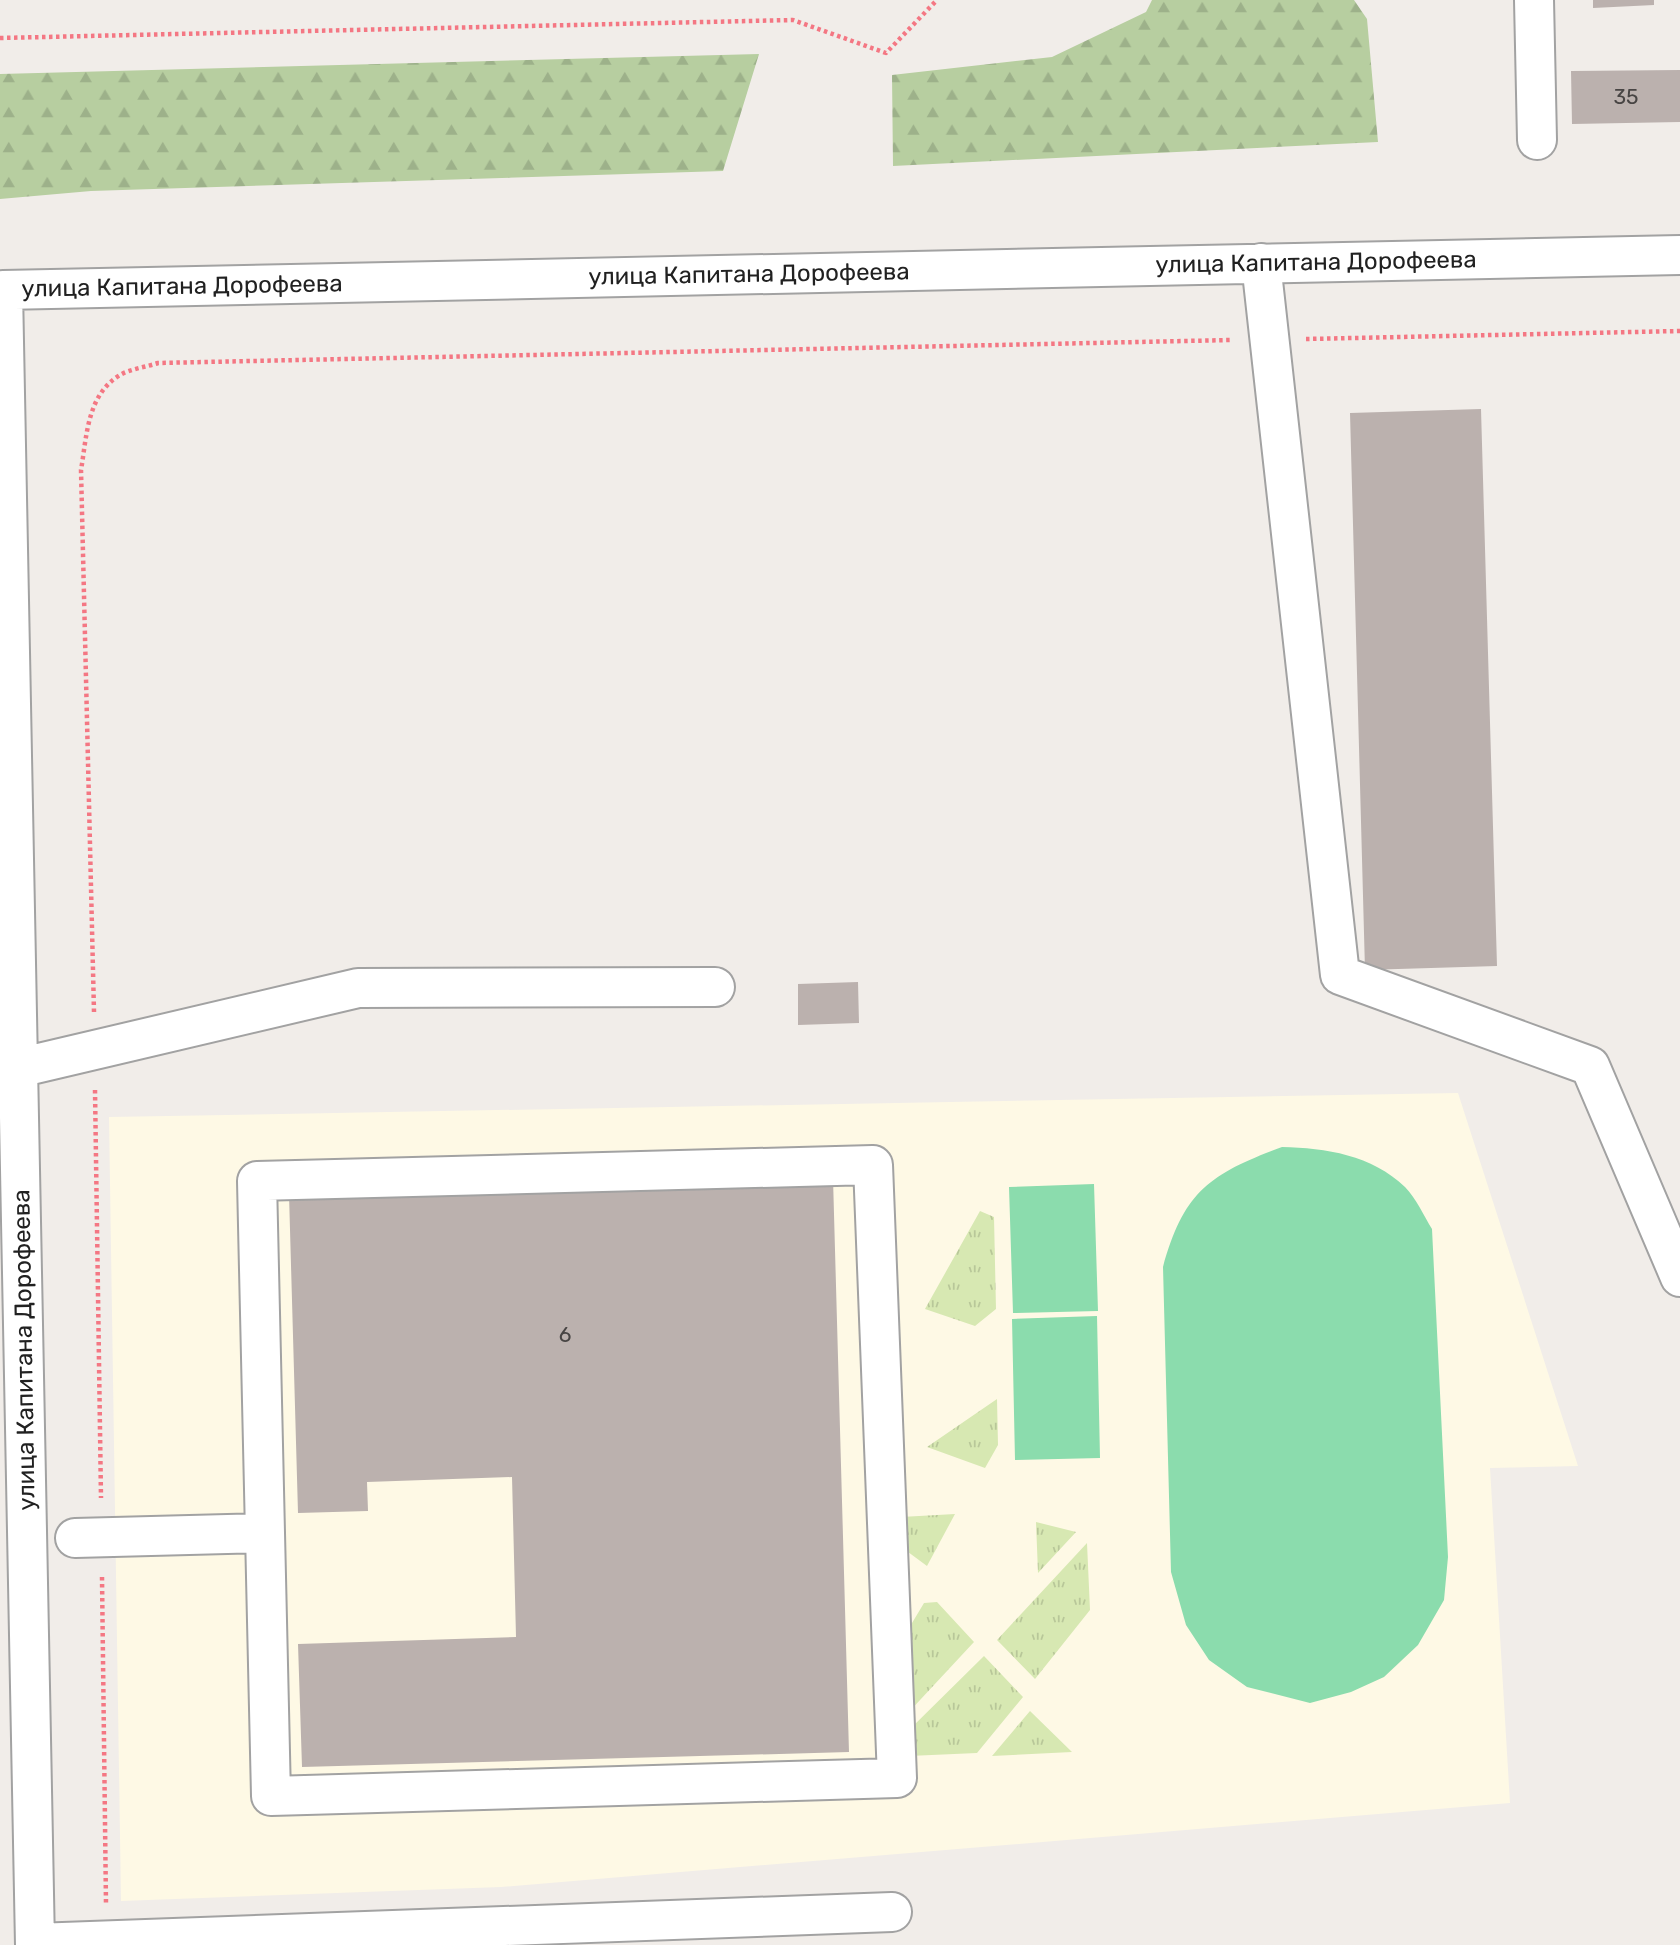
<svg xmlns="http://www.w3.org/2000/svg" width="1680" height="1945" viewBox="0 0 1680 1945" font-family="Rubik,sans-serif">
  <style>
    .education { fill: #fef9e5 }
    .grass { fill: url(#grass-tufts) }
    .forest { fill: url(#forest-firs) }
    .pitch { fill: #8bdcad }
    .building { fill: #bbb1ae }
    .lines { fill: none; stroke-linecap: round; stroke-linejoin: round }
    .minor-casing { stroke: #a2a2a2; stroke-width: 42 }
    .path { stroke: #f47783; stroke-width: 4.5; stroke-dasharray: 3.5 3.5; stroke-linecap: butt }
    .minor { stroke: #fff; stroke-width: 38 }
    .labels { text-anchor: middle; stroke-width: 7; stroke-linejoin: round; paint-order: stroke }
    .number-label { font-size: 21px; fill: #484544 }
    .street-label { font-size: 24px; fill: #212121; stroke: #fff }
  </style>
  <defs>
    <pattern id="grass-tufts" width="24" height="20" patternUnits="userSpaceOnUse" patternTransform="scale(1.75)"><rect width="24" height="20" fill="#d7e8b2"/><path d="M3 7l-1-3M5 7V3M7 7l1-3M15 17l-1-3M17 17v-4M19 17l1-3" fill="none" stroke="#b8c799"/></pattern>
    <pattern id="forest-firs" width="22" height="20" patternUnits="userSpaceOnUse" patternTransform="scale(1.75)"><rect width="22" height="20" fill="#b7cea0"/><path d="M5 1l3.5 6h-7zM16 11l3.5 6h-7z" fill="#9db18a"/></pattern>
  </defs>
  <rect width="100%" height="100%" fill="#f1ede9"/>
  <path class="education" d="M1458,1093L1578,1466L1490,1468L1510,1803L501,1887L121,1901L109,1117Z"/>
  <path class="grass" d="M980,1211L994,1217L996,1309L975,1326L925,1309Z
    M997,1399L998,1445L985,1468L927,1447Z
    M955,1514L927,1566L904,1549L901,1517Z
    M1036,1522L1076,1532L1038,1573Z
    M1087,1543L1090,1610L1035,1679L997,1640Z
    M937,1602L974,1642L907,1714L903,1638L924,1603Z
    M984,1656L1023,1697L977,1753L909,1756L908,1731Z
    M1030,1711L1072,1752L992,1756Z"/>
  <path class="forest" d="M1152,0H1354L1367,19L1378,142L893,166L892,75L1052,57L1146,12Z
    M759,54L723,171L91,191L0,199V74Z"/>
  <path class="pitch" d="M1282,1147C1326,1148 1372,1155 1405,1187C1416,1198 1424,1216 1432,1229L1448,1557L1444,1600L1418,1645L1384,1677L1351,1692L1310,1703L1247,1687L1209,1660L1186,1625L1171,1572L1163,1267C1184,1191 1210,1174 1282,1147Z
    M1094,1184L1098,1311L1013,1313L1009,1187Z
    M1097,1316L1100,1458L1015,1460L1012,1319Z"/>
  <path class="building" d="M1593,0H1654V5L1593,8Z
    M1680,70V122L1572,124L1571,71Z
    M1481,409L1497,966L1365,970L1350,413Z
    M858,982L859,1023L798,1025V984Z
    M833,1178L849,1752L302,1767L298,1644L516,1637L512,1477L367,1482L368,1511L298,1513L289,1194Z"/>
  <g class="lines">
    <defs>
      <path id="minor" d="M1534,0L1537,140
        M1261,263L1340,975L1590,1066L1680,1277
        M18,1068L358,988L715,987
        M75,1538L265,1533L271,1796L897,1778L873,1165L257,1181L265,1533
        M35,1943L892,1912
        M35,1945L3,290L1680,255"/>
    </defs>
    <use href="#minor" class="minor-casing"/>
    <path class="path" d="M0,38L793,20L886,53L937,0
      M1306,339L1680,331
      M94,1012L81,470C87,435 87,395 120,375C130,369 146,367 158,363L1231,340
      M95,1090L101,1498
      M102,1577L106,1904"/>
    <use href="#minor" class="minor"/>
  </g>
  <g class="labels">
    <g class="number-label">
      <text x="1626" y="104">35</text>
      <text x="565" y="1342">6</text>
    </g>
    <g class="street-label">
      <text transform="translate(1316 262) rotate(-1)" y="8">улица Капитана Дорофеева</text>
      <text transform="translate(749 274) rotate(-1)" y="8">улица Капитана Дорофеева</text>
      <text transform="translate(182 286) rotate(-1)" y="8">улица Капитана Дорофеева</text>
      <text transform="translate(24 1350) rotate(-91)" y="8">улица Капитана Дорофеева</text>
    </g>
  </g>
</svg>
